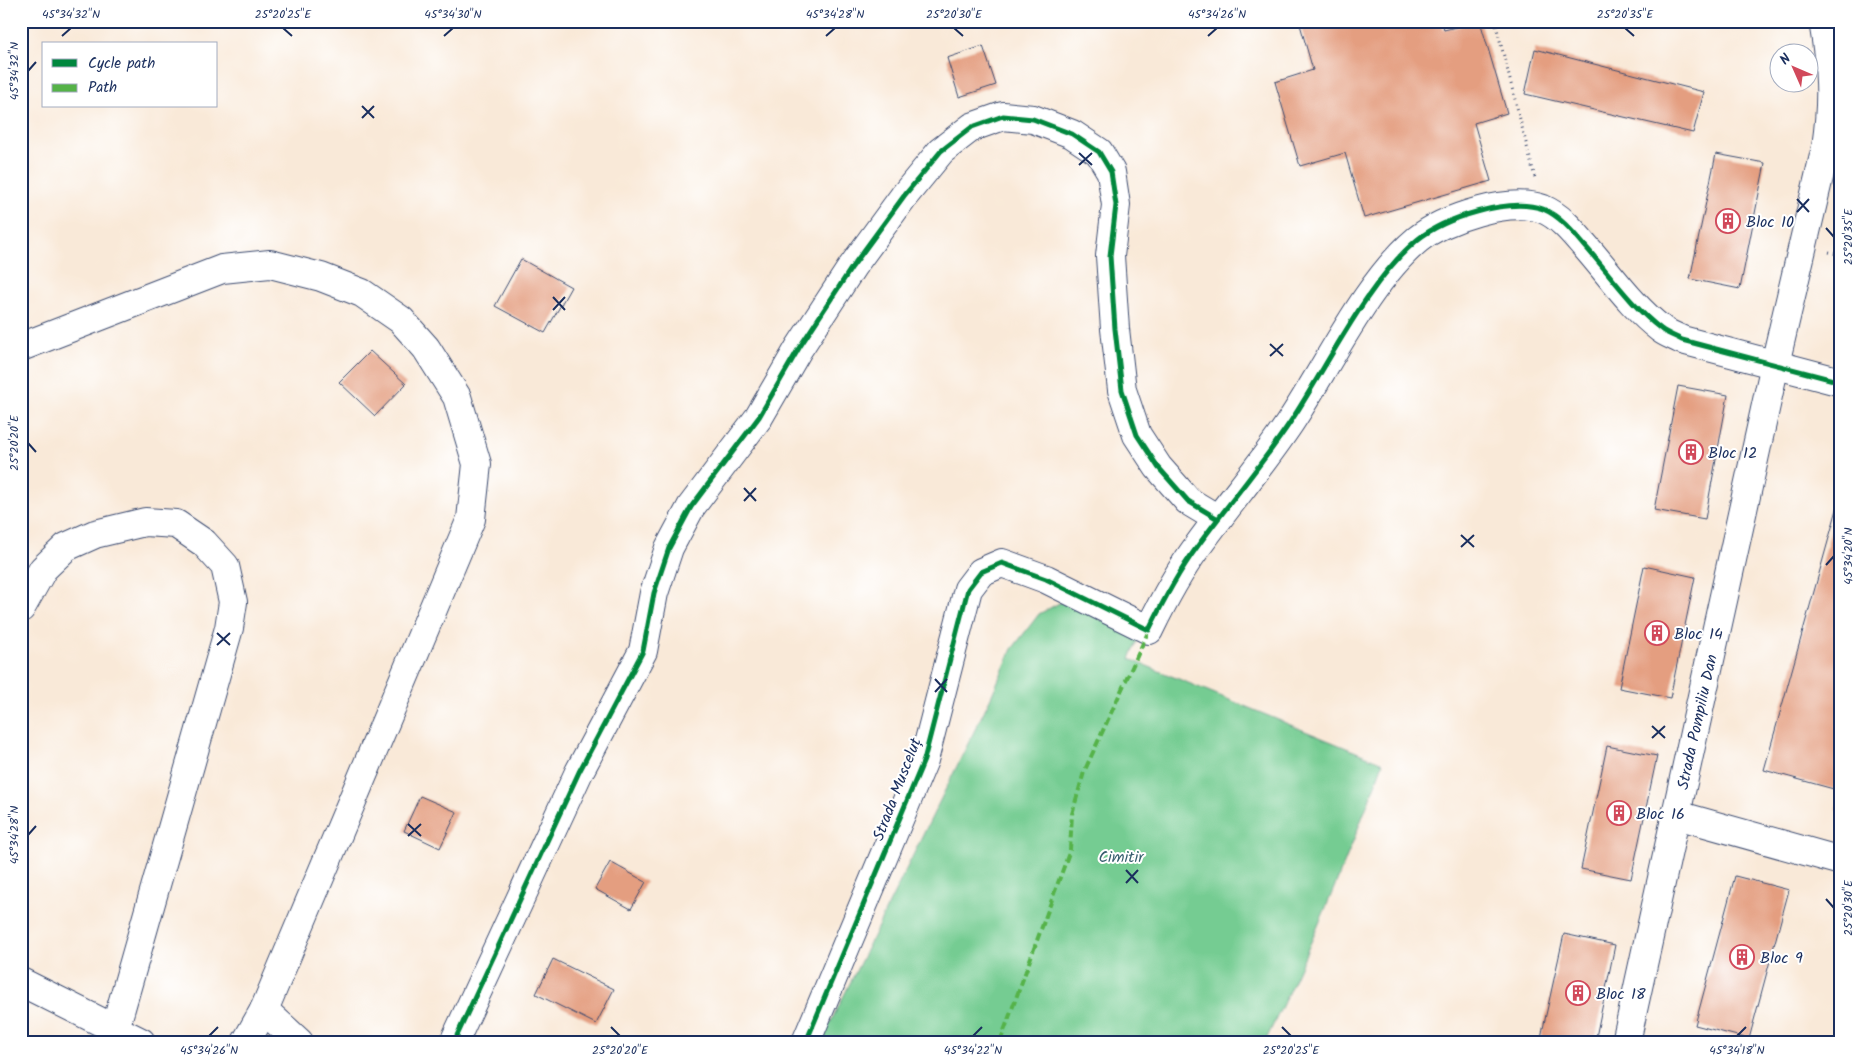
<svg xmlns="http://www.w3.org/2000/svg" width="1862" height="1063" viewBox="0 0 1862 1063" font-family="Kalam,sans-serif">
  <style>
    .green { fill: #75cc92; stroke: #487e78 }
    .building { fill: #e49e80 }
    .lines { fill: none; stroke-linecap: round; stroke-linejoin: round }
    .minor-casing { stroke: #3c4b70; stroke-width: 30 }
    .path { stroke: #3c4b70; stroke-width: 3; stroke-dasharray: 1 4; stroke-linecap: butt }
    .minor { stroke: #fff; stroke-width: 28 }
    .quiet { stroke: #55b248; stroke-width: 4; stroke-dasharray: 8 4; stroke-linecap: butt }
    .cycleway-casing { stroke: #fff; stroke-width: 8 }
    .cycleway { stroke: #00873e; stroke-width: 5 }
    .ticks { fill: none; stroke: #1b2f5e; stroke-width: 2 }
    .labels { text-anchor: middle; stroke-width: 4; stroke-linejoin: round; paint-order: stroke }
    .poi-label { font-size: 16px; fill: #1b2f5e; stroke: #fff; text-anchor: start }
    .street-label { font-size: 16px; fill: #1b2f5e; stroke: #fff }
    .park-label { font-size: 16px; fill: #365e6e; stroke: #fff }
    .neatline { fill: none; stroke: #1b2f5e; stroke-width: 2 }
    .ticks-label { font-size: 12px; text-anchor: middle; fill: #1b2f5e }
  </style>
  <rect width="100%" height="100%" fill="#fff"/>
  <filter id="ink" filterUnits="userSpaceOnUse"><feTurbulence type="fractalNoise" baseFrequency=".02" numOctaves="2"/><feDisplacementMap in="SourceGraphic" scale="10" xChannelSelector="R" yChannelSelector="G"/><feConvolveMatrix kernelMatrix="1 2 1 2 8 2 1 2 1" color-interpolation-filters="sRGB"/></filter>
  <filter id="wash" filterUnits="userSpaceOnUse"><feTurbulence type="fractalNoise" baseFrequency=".0096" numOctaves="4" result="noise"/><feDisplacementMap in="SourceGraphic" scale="20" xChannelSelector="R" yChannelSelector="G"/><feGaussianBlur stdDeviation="1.12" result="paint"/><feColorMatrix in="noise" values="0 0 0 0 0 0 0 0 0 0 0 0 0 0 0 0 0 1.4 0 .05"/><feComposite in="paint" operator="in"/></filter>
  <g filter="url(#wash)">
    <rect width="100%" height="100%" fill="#f9e9d8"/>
    <path class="green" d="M1061,602L1139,636L1130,659L1383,763C1348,858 1309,951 1265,1042H821L990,699L1012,649L1039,614Z"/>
    <g id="blocks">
      <path class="building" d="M1299,21H1442L1444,30L1480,21L1507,113L1474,123L1491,181L1364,218L1345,153L1300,166L1275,82L1313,70Z
        M983,46L996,85L959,97L947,58Z
        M1535,49L1704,92L1693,133L1525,94Z
        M1716,154L1765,163L1740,289L1690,279Z
        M521,259L571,287L545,333L495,306Z
        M370,351L406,384L375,416L339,382Z
        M1678,386L1728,395L1705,519L1654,510Z
        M1841,495V711L1836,728L1841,729V791L1764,770Z
        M1644,566L1695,577L1670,698L1619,688Z
        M1607,746L1657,756L1631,879L1581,869Z
        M1840,795H1841V811L1836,810Z
        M420,796L457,812L440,848L404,831Z
        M610,862L646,882L631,909L595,889Z
        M1735,876L1789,890L1749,1039L1695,1025Z
        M1564,934L1615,945L1595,1042H1540Z
        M553,959L614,989L596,1024L536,994Z"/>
    </g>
  </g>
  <g filter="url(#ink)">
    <use href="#blocks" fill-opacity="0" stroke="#3c4b70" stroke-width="1"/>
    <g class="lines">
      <defs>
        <g id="minor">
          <path d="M21,347L222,269L270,264L321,277L362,293L401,320L426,348L457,397L477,464L471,519L264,1010L246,1042"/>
          <path d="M21,608L43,569L66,547L95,534L145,522L176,524L204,543L225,566L233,602L229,628L115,1029"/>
          <path d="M1677,815L1841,861"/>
          <path d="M21,982L141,1042"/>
          <path d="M264,1010L299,1042"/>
          <path d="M454,1042L579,772L643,651L654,593L669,548L691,507L759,417L799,348L852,267L904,196L941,151L972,127L1003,116L1033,119L1072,134L1099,152L1111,172L1116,205L1110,256L1115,329L1122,390L1137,435L1158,467L1188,501L1218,519"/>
          <path d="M806,1042L924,760L968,589L981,572L1002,563L1046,579L1149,630C1163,601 1178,573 1197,547C1228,504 1262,465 1291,421C1328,365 1367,282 1417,240C1444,218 1509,197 1543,209C1560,216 1573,232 1585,246C1609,273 1632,307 1661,329C1667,334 1675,336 1682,340L1841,382"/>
          <path id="s1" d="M1626,1042L1775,364L1826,147C1833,100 1831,68 1823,21"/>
        </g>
      </defs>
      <use href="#minor" class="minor-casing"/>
      <path class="path" d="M1495,21L1535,178
        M1829,252L1841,255"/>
      <use href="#minor" class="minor"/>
      <path class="quiet" d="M1000,1042L1070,850L1072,814L1084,772L1149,630"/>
      <defs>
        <path id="cycleway" d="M454,1042L579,772L643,651L654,593L669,548L691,507L759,417L799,348L852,267L904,196L941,151L972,127L1003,116L1033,119L1072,134L1099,152L1111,172L1116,205L1110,256L1115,329L1122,390L1137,435L1158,467L1188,501L1218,519
          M806,1042L924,760L968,589L981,572L1002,563L1046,579L1149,630C1163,601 1178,573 1197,547C1228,504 1262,465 1291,421C1328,365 1367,282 1417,240C1444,218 1509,197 1543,209C1560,216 1573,232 1585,246C1609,273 1632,307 1661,329C1667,334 1675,336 1682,340L1841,382"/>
      </defs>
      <use href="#cycleway" class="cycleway-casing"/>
      <use href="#cycleway" class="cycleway"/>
    </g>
  </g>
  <path class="ticks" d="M283,28L292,36M954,28L963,36M1625,28L1634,36M62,36L71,28M444,36L453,28M826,36L835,28M1208,36L1217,28M28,71L36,62M362,106L374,118M362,118L374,106M1079,153L1092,165M1079,165L1092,153M1797,199L1809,212M1797,212L1809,199M1826,228L1834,237M553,297L565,310M553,310L565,297M1270,344L1283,356M1270,356L1283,344M28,443L36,452M744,488L756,501M744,501L756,488M1461,535L1474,547M1461,547L1474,535M1826,565L1834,556M217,633L230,645M217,645L230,633M935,679L947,692M935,692L947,679M1652,726L1665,738M1652,738L1665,726M408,824L421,836M28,835L36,826M408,836L421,824M1126,870L1138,883M1126,883L1138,870M1826,899L1834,908M611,1027L620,1036M1282,1027L1291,1036M209,1036L218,1027M973,1036L982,1027M1737,1036L1746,1027"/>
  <defs>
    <symbol id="building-ring" viewBox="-11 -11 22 22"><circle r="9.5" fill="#fff" stroke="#d1495b" stroke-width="1.5"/><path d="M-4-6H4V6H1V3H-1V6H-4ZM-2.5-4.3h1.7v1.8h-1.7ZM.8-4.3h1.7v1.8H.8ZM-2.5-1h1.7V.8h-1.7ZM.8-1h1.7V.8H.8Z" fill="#d1495b"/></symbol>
  </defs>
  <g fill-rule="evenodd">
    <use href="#building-ring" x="1714" y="207" width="28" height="28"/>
    <use href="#building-ring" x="1677" y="438" width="28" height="28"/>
    <use href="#building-ring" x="1643" y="619" width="28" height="28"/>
    <use href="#building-ring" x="1605" y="799" width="28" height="28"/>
    <use href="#building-ring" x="1728" y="943" width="28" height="28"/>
    <use href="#building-ring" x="1564" y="979" width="28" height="28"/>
  </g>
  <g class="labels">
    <g class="poi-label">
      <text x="1746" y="227">Bloc 10</text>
      <text x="1708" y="458">Bloc 12</text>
      <text x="1674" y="639">Bloc 14</text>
      <text x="1636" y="819">Bloc 16</text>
      <text x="1760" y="963">Bloc 9</text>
      <text x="1596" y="999">Bloc 18</text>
    </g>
    <g class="street-label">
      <text dy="6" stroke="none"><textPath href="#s1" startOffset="328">Strada Pompiliu Dan</textPath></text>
      <text transform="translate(896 789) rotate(-69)" y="6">Strada Musceluț</text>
    </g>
    <g class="park-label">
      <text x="1121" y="862">Cimitir</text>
    </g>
  </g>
  <rect width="1862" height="1063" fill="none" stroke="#fff" stroke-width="55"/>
  <rect x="42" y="42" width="175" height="65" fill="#ffffff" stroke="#a4acbf"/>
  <rect x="52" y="59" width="25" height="8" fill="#00873e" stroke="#a4acbf"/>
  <text x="88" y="68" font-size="15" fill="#1b2f5e">Cycle path</text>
  <rect x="52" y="84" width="25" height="8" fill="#55b248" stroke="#a4acbf"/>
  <text x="88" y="92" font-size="15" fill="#1b2f5e">Path</text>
  <g transform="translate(1794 68) rotate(315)"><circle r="24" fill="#ffffff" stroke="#a4acbf"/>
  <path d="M0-4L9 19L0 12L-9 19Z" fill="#d1495b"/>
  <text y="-8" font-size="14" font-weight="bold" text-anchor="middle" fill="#1b2f5e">N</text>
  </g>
  <rect x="28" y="28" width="1806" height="1008" class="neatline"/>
  <g class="ticks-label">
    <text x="71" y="18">45°34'32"N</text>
    <text x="283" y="18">25°20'25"E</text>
    <text x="453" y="18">45°34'30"N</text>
    <text x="835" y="18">45°34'28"N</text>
    <text x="954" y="18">25°20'30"E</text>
    <text x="1217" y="18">45°34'26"N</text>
    <text x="1625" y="18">25°20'35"E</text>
    <text transform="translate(14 71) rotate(-90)" y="4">45°34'32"N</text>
    <text transform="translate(1848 237) rotate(-90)" y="4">25°20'35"E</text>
    <text transform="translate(14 443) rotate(-90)" y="4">25°20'20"E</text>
    <text transform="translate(1848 556) rotate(-90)" y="4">45°34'20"N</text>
    <text transform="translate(14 835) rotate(-90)" y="4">45°34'28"N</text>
    <text transform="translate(1848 908) rotate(-90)" y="4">25°20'30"E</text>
    <text x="209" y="1054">45°34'26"N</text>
    <text x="620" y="1054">25°20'20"E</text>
    <text x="973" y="1054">45°34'22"N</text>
    <text x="1291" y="1054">25°20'25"E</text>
    <text x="1737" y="1054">45°34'18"N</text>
  </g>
</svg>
